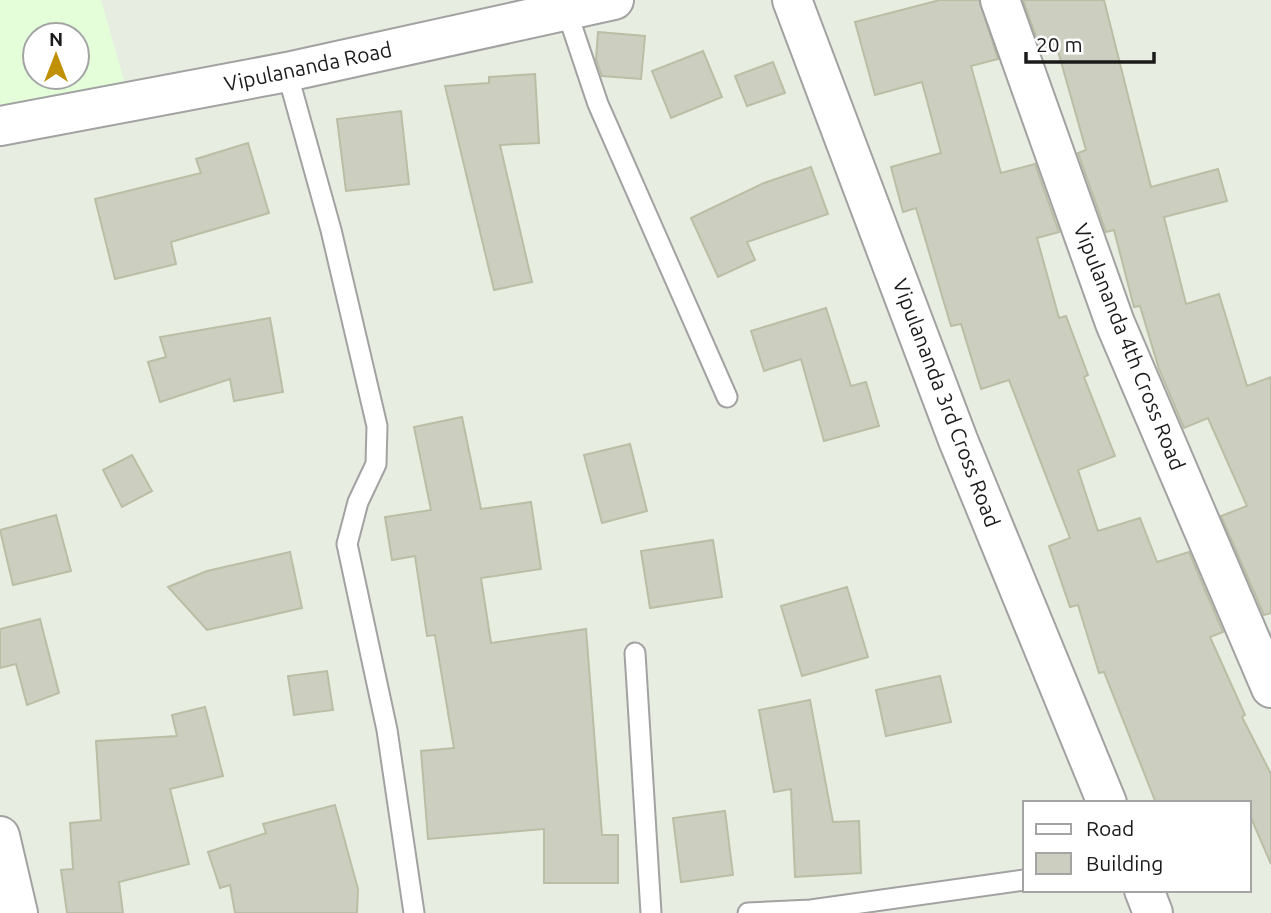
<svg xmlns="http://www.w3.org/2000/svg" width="1271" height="913" viewBox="0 0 1271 913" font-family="Ubuntu,sans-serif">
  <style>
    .education { fill: #e3fed9; fill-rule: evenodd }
    .building { fill: #cccfbf; stroke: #b9bea4; stroke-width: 2 }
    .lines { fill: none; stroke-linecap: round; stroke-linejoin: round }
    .service-casing { stroke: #a2a2a2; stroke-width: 23 }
    .minor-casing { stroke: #a2a2a2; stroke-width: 42 }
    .service { stroke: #fff; stroke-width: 19 }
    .minor { stroke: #fff; stroke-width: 38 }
    .labels { text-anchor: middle; stroke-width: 5; stroke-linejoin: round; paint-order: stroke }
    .street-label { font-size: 21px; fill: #1b1b1b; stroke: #fff }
  </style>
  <rect width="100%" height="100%" fill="#e8ede1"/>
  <path class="education" d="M0,0H101L127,91L0,117ZM35,35H77V77H35Z"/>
  <path class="building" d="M940,0H979L998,59L971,66L1001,173L1035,164L1059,232L1037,238L1059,318L1066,316L1088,375L1084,377L1115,456L1078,470L1098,531L1140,518L1157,562L1189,552L1223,632L1210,637L1245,715L1242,717L1271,774V864L1248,811V803H1156L1104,672L1099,673L1078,605L1070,607L1049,546L1070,538L1009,380L981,389L961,324L951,326L916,208L903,212L891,167L941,153L922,82L875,95L855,22Z
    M1023,0H1104L1151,187L1218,169L1227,201L1164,217L1186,304L1219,294L1247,386L1271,377V613L1264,615L1221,516L1247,506L1208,418L1184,428L1159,369L1140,306L1134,307L1114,230L1106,232L1078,153L1086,150L1056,44L1040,48Z
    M598,32L645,36L641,79L602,76L596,59Z
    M703,51L722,97L671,118L652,71Z
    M773,62L785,93L747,106L735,76Z
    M535,74L539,143L500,145L532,282L494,290L445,86L489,83V77Z
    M401,111L409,184L346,191L337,119Z
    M248,143L269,213L171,242L176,264L115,279L95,199L201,173L196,159Z
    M811,167L828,214L747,242L755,260L718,277L691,218L764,183Z
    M826,308L851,386L866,382L879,426L824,441L801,359L764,371L751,331Z
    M270,318L283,392L234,401L230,379L160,402L148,362L166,357L160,337Z
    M462,417L481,509L531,502L541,569L481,578L491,643L586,629L602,835H618V883H544V829L428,839L421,751L454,748L435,635L427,636L415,556L392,560L385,517L431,510L414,427Z
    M630,444L647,511L602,523L584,455Z
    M132,455L152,491L122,507L103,470Z
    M56,515L71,571L13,585L0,530Z
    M713,540L722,597L650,608L641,551Z
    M290,552L302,608L207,630L168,587L207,571Z
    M847,587L868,657L802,676L781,606Z
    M40,619L59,693L27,705L16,664L0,668V629Z
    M327,671L333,710L294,715L288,676Z
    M940,676L951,722L886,736L876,690Z
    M810,700L833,822L859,821L861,873L795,877L791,789L774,792L759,710Z
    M205,707L223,776L170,789L189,864L119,882L123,913H67L61,870L73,869L70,823L101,820L96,741L177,736L172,715Z
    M335,805L358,889L357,913H235L230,885L220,888L208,852L266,833L263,824Z
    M725,811L733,875L681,882L673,818Z"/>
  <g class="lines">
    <defs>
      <path id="service" d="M567,12L598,104L727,397
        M287,72L331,230L377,426L376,464L358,502L347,544L387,730L414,913
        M635,653L651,913
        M748,913L811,910L1024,880"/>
      <path id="minor" d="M792,0L958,440L1107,803
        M1000,0L1115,323L1271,688
        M0,126L287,72L614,0
        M0,836L18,913
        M1144,890L1153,913"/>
    </defs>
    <use href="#service" class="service-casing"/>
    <use href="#minor" class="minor-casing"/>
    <use href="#service" class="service"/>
    <use href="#minor" class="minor"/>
  </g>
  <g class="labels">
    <g class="street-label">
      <text transform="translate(308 67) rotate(-12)" y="7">Vipulananda Road</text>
      <text transform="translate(1129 347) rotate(68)" y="7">Vipulananda 4th Cross Road</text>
      <text transform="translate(946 403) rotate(69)" y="7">Vipulananda 3rd Cross Road</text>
    </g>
  </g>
  <rect x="1023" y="801" width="228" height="91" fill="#ffffff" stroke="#a4a4a4" stroke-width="2"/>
  <rect x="1036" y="824" width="35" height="10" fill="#ffffff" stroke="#a4a4a4" stroke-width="2"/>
  <text x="1086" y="836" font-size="21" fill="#1b1b1b">Road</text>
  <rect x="1036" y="853" width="35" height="21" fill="#cccfbf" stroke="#a4a4a4" stroke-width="2"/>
  <text x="1086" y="871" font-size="21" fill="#1b1b1b">Building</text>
  <g transform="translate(56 56)"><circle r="33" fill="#ffffff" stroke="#a4a4a4" stroke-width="2"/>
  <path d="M0-5L12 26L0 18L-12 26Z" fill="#c09007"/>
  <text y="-10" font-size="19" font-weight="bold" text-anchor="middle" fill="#1b1b1b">N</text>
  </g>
  <path d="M1026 52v10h128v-10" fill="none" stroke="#1b1b1b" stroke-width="3.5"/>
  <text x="1036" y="52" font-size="21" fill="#1b1b1b" stroke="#ffffff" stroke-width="5" paint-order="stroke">20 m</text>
</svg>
